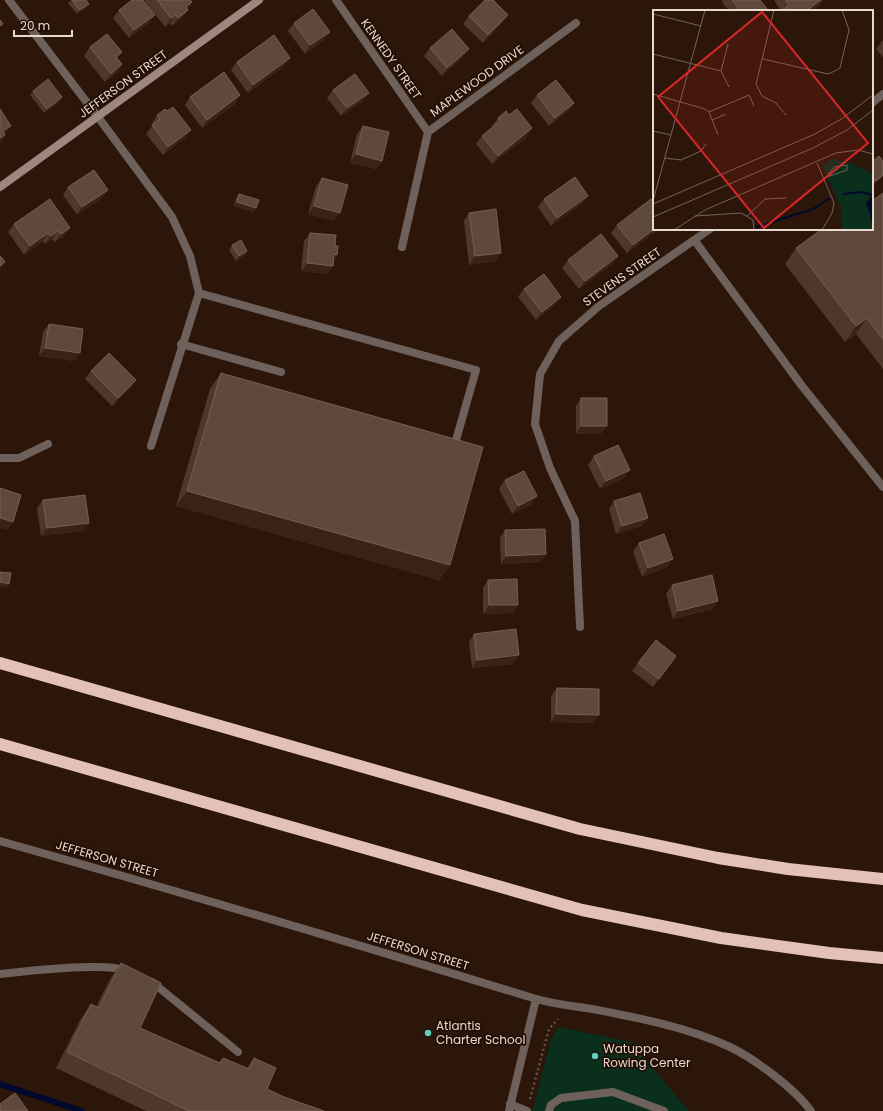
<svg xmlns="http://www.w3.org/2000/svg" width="883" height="1111" viewBox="0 0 883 1111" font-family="Poppins,sans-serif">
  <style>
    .park { fill: #0a2f1d }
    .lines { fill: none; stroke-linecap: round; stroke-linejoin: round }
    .stream { stroke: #00092d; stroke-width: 6 }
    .path { stroke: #685448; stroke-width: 2.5; stroke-dasharray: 2 3; stroke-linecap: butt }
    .lane { stroke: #6e615c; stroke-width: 8 }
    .street { stroke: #6e615c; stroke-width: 8 }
    .secondary { stroke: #9d8780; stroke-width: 8 }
    .highway { stroke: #e3c1b6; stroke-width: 12 }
    .wall { fill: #4f382a }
    .shaded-wall { fill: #3a2316 }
    .building { fill: #5f493c; stroke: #746053 }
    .poi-dot { fill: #5dceb9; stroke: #220d02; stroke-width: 1.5 }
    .labels { text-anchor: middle; stroke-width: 3.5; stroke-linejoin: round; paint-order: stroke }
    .street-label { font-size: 12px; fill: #e8d9d0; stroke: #220d02 }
    .poi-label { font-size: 12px; fill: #e8d9d0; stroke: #220d02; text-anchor: start }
    .inset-river { fill: none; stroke: #00092d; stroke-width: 2 }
    .inset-road { fill: none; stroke: #776459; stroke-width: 1 }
    .view { fill: #d62828; fill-opacity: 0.15; stroke: #d62828; stroke-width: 2 }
    .inset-edge { fill: none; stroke: #e8d9d0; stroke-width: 2 }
  </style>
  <rect width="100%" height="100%" fill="#2c1609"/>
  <path class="park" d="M559,1027L631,1042L689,1111H532L550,1043L554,1033Z"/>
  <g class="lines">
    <path class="stream" d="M0,1084L82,1111"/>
    <path class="path" d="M530,1099L549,1029L558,1019"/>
    <path class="lane" d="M98,117L172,217L190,256L199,293L151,446
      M695,241L802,386L883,487
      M199,293L476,370L454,447
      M181,344L281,372
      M0,974C23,971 108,962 126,971
      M152,982L238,1052
      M510,1104L527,1111
      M509,1111L536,999
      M549,1111L551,1105L561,1098L613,1092L664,1111"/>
    <path class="street" d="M9,0L98,117
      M336,0L428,132
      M872,103L883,94
      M402,247L428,132L576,23
      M0,458H19L48,444
      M580,627L575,521L550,468L535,424L540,374L559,341L599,306L710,229
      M0,841C178,891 356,944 533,998C552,1004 573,1006 592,1009C639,1018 687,1027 730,1047C755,1059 795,1089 811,1111"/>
    <path class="secondary" d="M0,187L259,0"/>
    <path class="highway" d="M0,663L580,829L718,858L788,869L883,879
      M0,744L582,910L721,938L829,953L883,958"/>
  </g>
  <path class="wall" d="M71,0H86L89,4L86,8L77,14L68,3Z
    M146,0H190L192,2L182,18L172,26L170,23L165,27L145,1Z
    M723,0H760L768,11H729L722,2Z
    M774,0H823L820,5L811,11H781Z
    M119,10L149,23L129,38L113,18Z
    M469,16L502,23L483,43L463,24Z
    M294,23L324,40L305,54L288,31Z
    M883,40V57L876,49Z
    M90,47L122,52L117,58L122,64L117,73L105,82L84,56Z
    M430,48L463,57L442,76L424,56Z
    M237,62L284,66L248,93L231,70Z
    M333,90L363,101L341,116L327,98Z
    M33,91L62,97L59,102L44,113L30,95Z
    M537,95L574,103L568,111L549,126L531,103Z
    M190,97L235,104L202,128L185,105Z
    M157,115L185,138L163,155L146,134L153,125L152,123Z
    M509,115L527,137L492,164L476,144L482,136L493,127L492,126L498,118Z
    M363,126L382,161L376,169L350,163L357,134Z
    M872,162L883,176L873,185L872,184Z
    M322,178L334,221L308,214L316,186Z
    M68,187L108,190L102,198L77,215L63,195Z
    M883,193V369L856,334L845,342L785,264L796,248L872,229Z
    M239,194L256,208L253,212L234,206L236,198Z
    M588,196L582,204L551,226L538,207L544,199Z
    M50,199L64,236L55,242L52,239L45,244L43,241L24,255L8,232L14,224Z
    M469,213L496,261L469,265L464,221Z
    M617,225L654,229H659L627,253L611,233Z
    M310,233L335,246L337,255L334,259L327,274L301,271L304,241Z
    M232,245L247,251L245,255L236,261L229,250Z
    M568,260L612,264L579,289L562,268Z
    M524,289L555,305L536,320L518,297Z
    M49,324L74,361L39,356L43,332Z
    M91,371L136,380L131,388L112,406L85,379Z
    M221,373L450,565L439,580L176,506L210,389Z
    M581,398L601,434H576V406Z
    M594,456L624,478L600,489L588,465Z
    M505,480L531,505L512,514L499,489Z
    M43,500L89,523L83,531L41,536L37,508Z
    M614,501L648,518L642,526L616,534L609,509Z
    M505,530L546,554L540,562L501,564L500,538Z
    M639,543L667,567L642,577L633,552Z
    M488,580L518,605L513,613L483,614V588Z
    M672,585L713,609L673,619L666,594Z
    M474,634L513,664L472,668L469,642Z
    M676,656L653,687L632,671L638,663Z
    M557,688L593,723L551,722V696Z
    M121,963L140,1028L219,1063L223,1058L247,1068L254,1058L267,1089L284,1097L324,1111H146L56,1068L80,1020L91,1004L96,1007L110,979Z"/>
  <path class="shaded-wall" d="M821,0H823L820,5L811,11H806Z
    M192,2L186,11V7Z
    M89,4L86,8L77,14L79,10Z
    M188,10L182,18L172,26L178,18Z
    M155,15L149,23L129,38L134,30Z
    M176,15L170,23L165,27L171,18Z
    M508,15L502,23L483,43L488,35Z
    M330,32L324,40L305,54L310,45Z
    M469,49L463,57L442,76L447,68Z
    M122,52L116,60V57Z
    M290,58L284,66L248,93L253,85Z
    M122,64L117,73L105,82L111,74Z
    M369,93L363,101L341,116L347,108Z
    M240,95L235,104L202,128L207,120Z
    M62,97L59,102L44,113L47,109Z
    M574,103L568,111L549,126L555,118Z
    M11,126L5,134L3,131Z
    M532,128L527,137L492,164L498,156Z
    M191,130L185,138L163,155L168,147Z
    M5,135L0,143V138Z
    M356,154L382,161L376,169L350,163Z
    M883,175V176L873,185L876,181Z
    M108,190L102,198L77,215L82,207Z
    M588,196L582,204L551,226L557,218Z
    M237,202L256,208L253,212L234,206Z
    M314,206L340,213L334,221L308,214Z
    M70,228L64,236L55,242L61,234Z
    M654,229H659L627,253L633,245Z
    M58,231L52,239L45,244L51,236Z
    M48,233L43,241L24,255L30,246Z
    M247,251L245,255L236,261L239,256Z
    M501,253L496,261L469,265L475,256Z
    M334,254L337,255L331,263Z
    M618,256L612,264L579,289L585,281Z
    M5,262L0,270V266Z
    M307,263L333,266L327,274L301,271Z
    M561,297L555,305L536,320L542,312Z
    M867,318L856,334L845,342L856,326Z
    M45,348L80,353L74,361L39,356Z
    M136,380L131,388L112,406L118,398Z
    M581,426H607L601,434H576Z
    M630,470L624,478L600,489L606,481Z
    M187,491L450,565L439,580L176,506Z
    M537,496L531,505L512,514L518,506Z
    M0,518L13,522L7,530L0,528Z
    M648,518L642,526L616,534L622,526Z
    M89,523L83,531L41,536L47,528Z
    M546,554L540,562L501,564L506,556Z
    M673,559L667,567L642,577L648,568Z
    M0,582L9,584L6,588L0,587Z
    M718,601L713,609L673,619L678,611Z
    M489,605H518L513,613L483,614Z
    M519,655L513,664L472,668L477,660Z
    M676,656L671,665L653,687L659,679Z
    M556,714L599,715L593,723L551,722Z"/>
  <path class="building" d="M72,0H86L89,4L79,10Z
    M132,0H143L155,15L134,30L119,10Z
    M157,0H190L192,2L186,7L188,10L178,18L176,15L171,18Z
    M485,0H493L508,15L488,35L469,16Z
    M732,0H760L768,10L767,11H741Z
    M785,0H821L806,11H781L789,5Z
    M313,9L330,32L310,45L294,23Z
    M0,20L3,24L0,26Z
    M452,29L469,49L447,68L430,48Z
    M107,34L122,52L116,57L122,64L111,74L90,47Z
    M274,35L290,58L253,85L237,62Z
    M224,72L240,95L207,120L190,97Z
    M355,74L369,93L347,108L333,90Z
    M48,79L62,97L47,109L33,91Z
    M556,80L574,103L555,118L537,95Z
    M173,107L191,130L168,147L152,125L160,119L157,115L165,109L167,111Z
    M0,109L11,126L3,131L5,135L0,138Z
    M517,109L532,128L498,156L482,136L500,121L498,118L506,111L509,115Z
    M363,126L389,132L382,161L356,154Z
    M879,156L883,161V175L876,181L872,177V162Z
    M94,170L108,190L82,207L68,187Z
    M575,177L588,196L557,218L544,199Z
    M322,178L348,185L340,213L314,206Z
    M883,193V339L867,318L856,326L796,248L822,229H872V201Z
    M239,194L259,200L256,208L237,202Z
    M50,199L70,228L61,234L58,231L51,236L48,233L30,246L14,224Z
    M651,199L654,203V229L633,245L617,225Z
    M496,209L501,253L475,256L469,213Z
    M310,233L336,235L335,246H338L337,255L334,254L333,266L307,263Z
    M601,234L618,256L585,281L568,260Z
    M241,240L247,251L239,256L232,245Z
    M0,256L5,262L0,266Z
    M544,274L561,297L542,312L524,289Z
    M49,324L83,329L80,353L45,348Z
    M109,353L136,380L118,398L91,371Z
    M221,373L483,447L450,565L187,491Z
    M581,398H607V426H581Z
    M618,445L630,470L606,481L594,456Z
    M524,471L537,496L518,506L505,480Z
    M0,488L21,495L13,522L0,518Z
    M640,493L648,518L622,526L614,501Z
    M85,495L89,523L47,528L43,500Z
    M545,529L546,554L506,556L505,530Z
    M664,534L673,559L648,568L639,543Z
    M0,572L11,573L9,584L0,582Z
    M712,575L718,601L678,611L672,585Z
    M517,579L518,605H489L488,580Z
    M516,629L519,655L477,660L474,634Z
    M656,640L676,656L659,679L638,663Z
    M557,688L599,689V715L556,714Z
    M121,963L161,983L140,1028L220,1063L223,1058L249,1069L254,1058L276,1068L267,1089L284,1097L324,1111H189L67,1052L91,1004L99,1008Z
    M15,1093L28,1111H0V1104Z"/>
  <g class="poi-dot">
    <circle cx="428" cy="1033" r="4"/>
    <circle cx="595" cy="1056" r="4"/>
  </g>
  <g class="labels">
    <g class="street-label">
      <text transform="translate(391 59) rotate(55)" y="4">KENNEDY STREET</text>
      <text transform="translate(477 81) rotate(-36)" y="4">MAPLEWOOD DRIVE</text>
      <text transform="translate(123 84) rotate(-36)" y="4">JEFFERSON STREET</text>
      <text transform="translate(622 277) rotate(-35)" y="4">STEVENS STREET</text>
      <text transform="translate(107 859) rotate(16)" y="4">JEFFERSON STREET</text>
      <text transform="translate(418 951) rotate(17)" y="4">JEFFERSON STREET</text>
    </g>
    <g class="poi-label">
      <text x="436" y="1030">Atlantis<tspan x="436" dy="14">Charter School</tspan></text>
      <text x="603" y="1053">Watuppa<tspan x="603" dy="14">Rowing Center</tspan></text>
    </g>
  </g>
  <g transform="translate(653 10)">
    <rect width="220" height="220" fill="#2c1609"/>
    <path d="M179,149L198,153L220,164L217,206L220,220L189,219V199L169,156Z" fill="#0a2f1d"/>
    <path d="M220,184V214L213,193Z" fill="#00092d"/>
    <path class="inset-river" d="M190,184L208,182L220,185M103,217L160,199L177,188"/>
    <path class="inset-road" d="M121,0L103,74L109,86L123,93L133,105M0,4L48,16M75,34L68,61L76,77M0,44L68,61M110,49L175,64L184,60L187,58L196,20L189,0M0,84L52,99L56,102L65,125M56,102L96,85L101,96M59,110L73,104M0,121L18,125M12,148L28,150L48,141L53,134M164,153L181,193L179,203L169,220M171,168L194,160V155L181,157L176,163V166M0,191L52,0M0,194L162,124L190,108L220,85M42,206L88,203L100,210L101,220M94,206L112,189L133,188M0,207L160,138L194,120L220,100M21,220L52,200L183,143L205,140L220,144"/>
    <path class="view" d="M109,2L215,133L111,218L5,87Z"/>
    <rect width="220" height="220" class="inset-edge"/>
  </g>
  <path d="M14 30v6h58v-6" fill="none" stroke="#e8d9d0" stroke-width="2"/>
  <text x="20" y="30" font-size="12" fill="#e8d9d0" stroke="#220d02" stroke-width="3" paint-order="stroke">20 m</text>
</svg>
